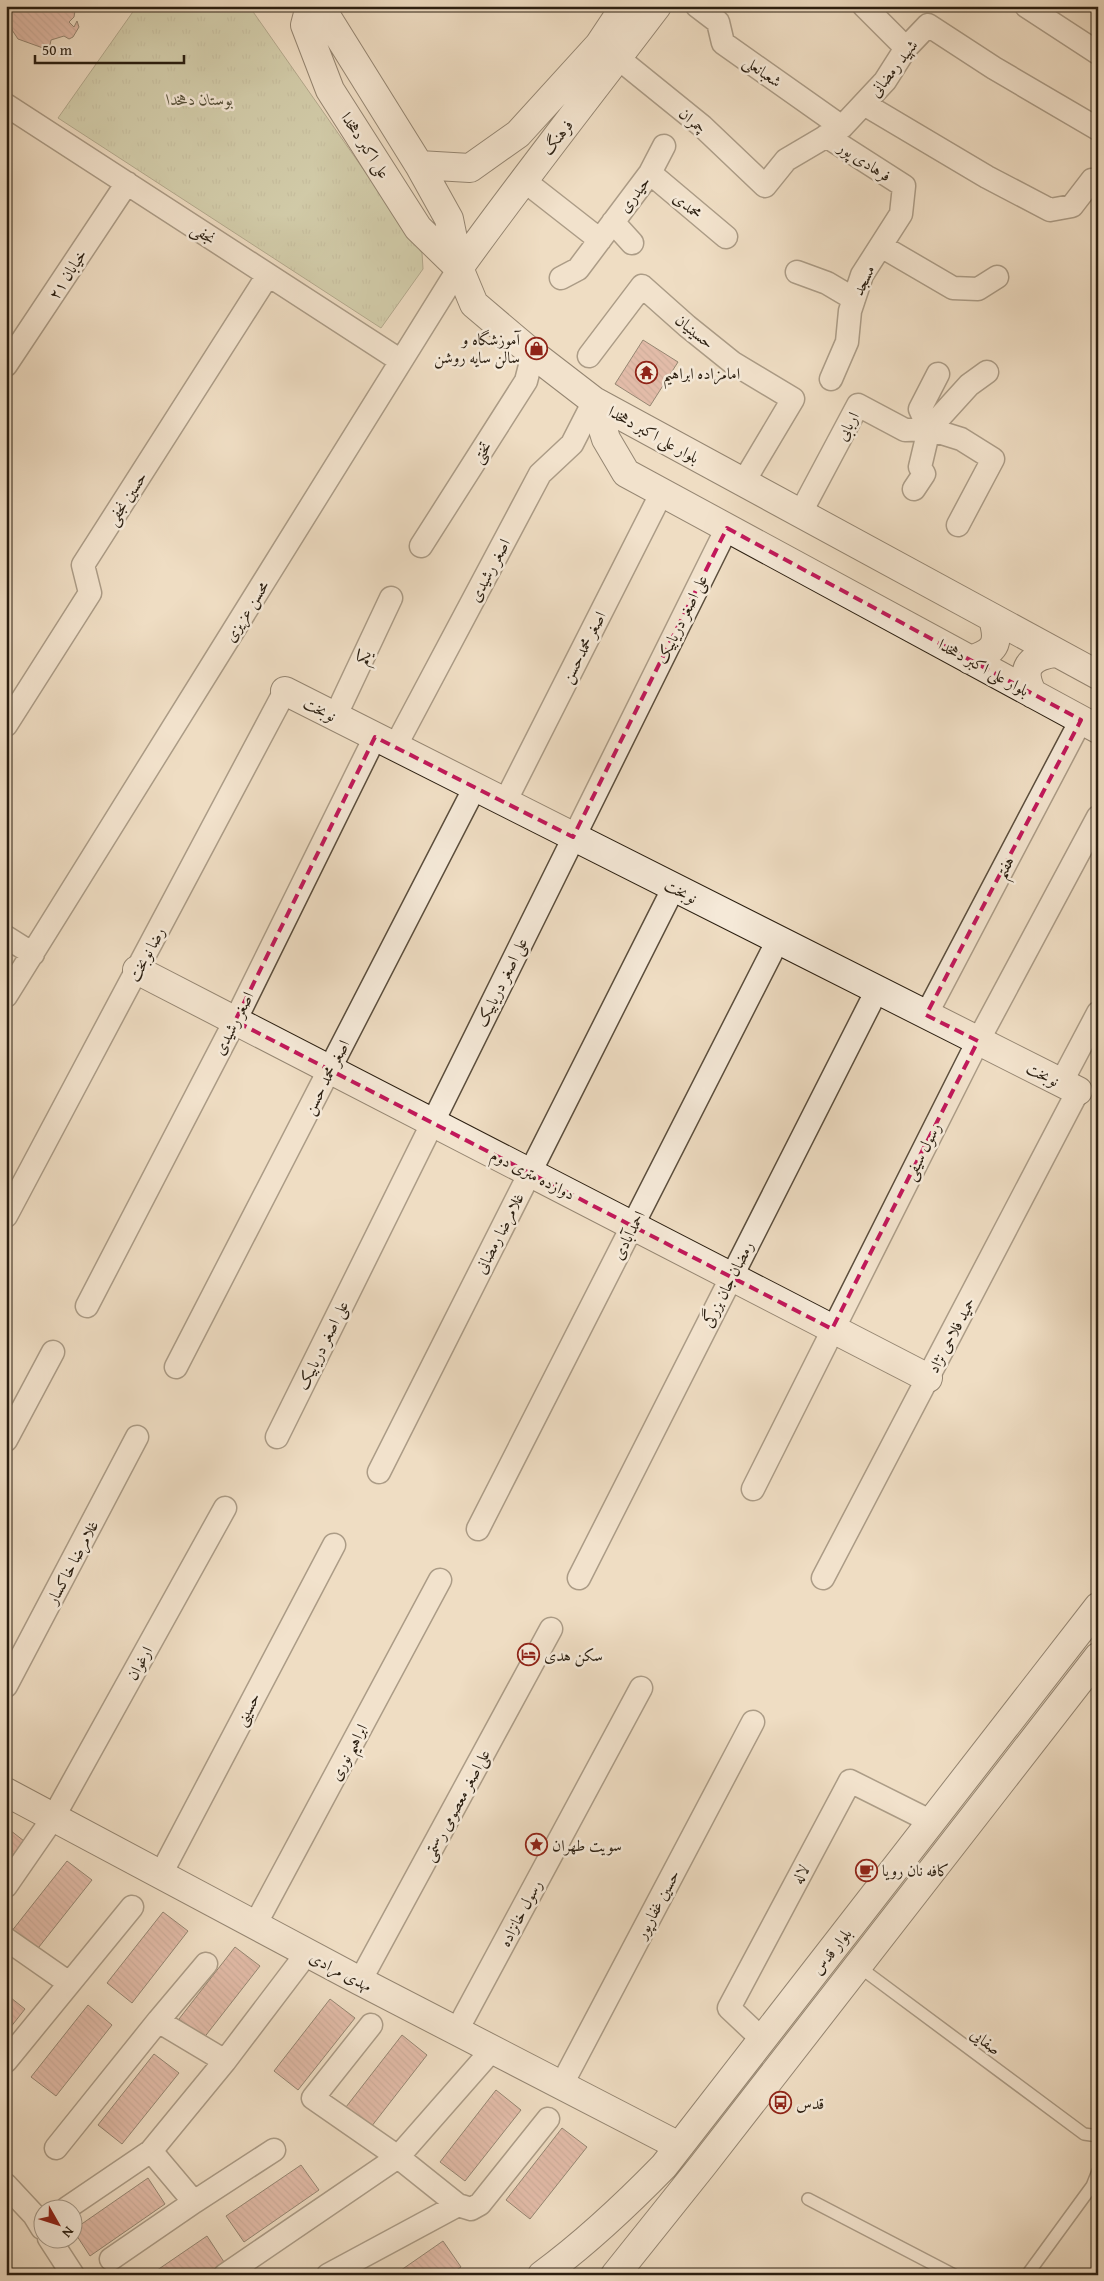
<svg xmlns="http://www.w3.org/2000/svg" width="1104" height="2281" viewBox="0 0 1104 2281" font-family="'Gentium Book Plus',Amiri,serif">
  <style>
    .park { fill: url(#park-tufts); stroke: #707052 }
    .building { fill: url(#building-back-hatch); stroke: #2a1e10 }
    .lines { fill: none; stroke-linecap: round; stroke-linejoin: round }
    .lane-casing { stroke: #5b4e3d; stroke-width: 14 }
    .street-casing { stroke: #5b4e3d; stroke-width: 25 }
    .secondary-casing { stroke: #2a1e10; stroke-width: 30 }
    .lane { stroke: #f5e9d8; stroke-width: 11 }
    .street { stroke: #f5e9d8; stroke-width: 22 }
    .secondary { stroke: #f5e9d8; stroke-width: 28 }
    .marked { fill: none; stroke: #c2185b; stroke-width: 4; stroke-dasharray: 10 6; stroke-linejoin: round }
    .labels { text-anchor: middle; stroke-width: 5; stroke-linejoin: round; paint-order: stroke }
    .street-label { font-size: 16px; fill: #2a1e10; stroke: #f5e9d8 }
    .park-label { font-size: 16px; font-style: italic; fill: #544f38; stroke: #f5e9d8 }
    .poi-label { font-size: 16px; fill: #2a1e10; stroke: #f5e9d8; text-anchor: start }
  </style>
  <defs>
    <pattern id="park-tufts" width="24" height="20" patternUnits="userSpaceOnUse" patternTransform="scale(1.25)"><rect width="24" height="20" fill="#b7c195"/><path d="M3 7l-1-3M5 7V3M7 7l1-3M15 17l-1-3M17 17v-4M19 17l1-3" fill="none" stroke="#9ea57f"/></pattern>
    <pattern id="building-back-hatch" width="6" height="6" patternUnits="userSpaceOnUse" patternTransform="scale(1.25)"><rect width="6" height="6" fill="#d29387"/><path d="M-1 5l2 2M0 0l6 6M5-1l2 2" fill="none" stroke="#ab776d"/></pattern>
  </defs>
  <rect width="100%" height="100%" fill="#efddc3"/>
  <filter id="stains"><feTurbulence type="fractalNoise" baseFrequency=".004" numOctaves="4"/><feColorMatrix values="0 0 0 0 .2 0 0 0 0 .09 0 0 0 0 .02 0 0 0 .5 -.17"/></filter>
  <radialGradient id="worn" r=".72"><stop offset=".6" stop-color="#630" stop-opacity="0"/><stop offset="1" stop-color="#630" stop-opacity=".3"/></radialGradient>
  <path class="park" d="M137,6H249L422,253L423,269L381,328L58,118Z"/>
  <path class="building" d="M6,6H70L75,11L74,17L69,22L74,27L77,21L79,27L73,37L69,39L64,36L51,40L50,45L43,48L18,39L12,30Z
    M643,340L678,362L650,406L615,384Z
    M6,1827L24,1841L6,1864Z
    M67,1861L92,1880L35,1952L11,1932Z
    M163,1912L188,1931L132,2003L107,1983Z
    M235,1947L260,1966L203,2039L179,2019Z
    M6,1994L25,2009L6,2033Z
    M330,1999L355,2018L298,2090L274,2071Z
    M88,2005L112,2025L56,2096L31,2077Z
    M402,2035L427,2055L371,2127L346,2107Z
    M154,2054L179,2073L122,2144L98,2125Z
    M496,2090L521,2110L465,2181L440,2162Z
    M562,2128L587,2147L530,2219L506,2200Z
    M301,2165L319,2190L244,2242L226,2216Z
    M148,2178L165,2204L90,2256L73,2230Z
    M207,2236L224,2262L206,2275H150Z
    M443,2241L461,2267L449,2275H394Z"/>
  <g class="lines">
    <defs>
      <path id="lane" d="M858,1966L1084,2134L1098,2136
        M808,2199L954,2275
        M1027,2275L1092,2186L1098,2171"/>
      <path id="street" d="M697,6L718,22L723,43L842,127
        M864,6L906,48
        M1026,6L1098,53
        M618,58L702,126L765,186L786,160L842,127L885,81L906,48L928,25L994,68L1098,129
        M864,104L987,177L1050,210L1072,206L1092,180
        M6,105L401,361
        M826,136L904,186L901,214L862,275L850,311L847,342L831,379
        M650,173L726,237
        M522,179L600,240
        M613,222L632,243
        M881,246L953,288L978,289L997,277
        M797,272L827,283L854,299
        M561,278L578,269L650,173L664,146
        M589,356L642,286L687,326L733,363L793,399L743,483
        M6,365L127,183
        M929,429L920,409L938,374
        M914,489L924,474L920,467L929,429L969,385L987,372
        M800,514L858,405L905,430L929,429L961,439L993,459L958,525
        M421,546L526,381L533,354
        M335,717L391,598
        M6,725L90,593L83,565L268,275
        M395,747L540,474L572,444L594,401
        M505,802L662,492
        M6,937L33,954
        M6,996L459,268
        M926,1015L1081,720
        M1061,1083L1098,1013
        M6,1216L285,691
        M87,1306L235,1021L375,737
        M176,1367L475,787
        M277,1437L727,528
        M6,1440L53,1352
        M379,1472L674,887
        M753,1489L978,1041L1098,817
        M478,1529L778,940
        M579,1578L877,990
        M823,1578L1078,1091
        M6,1686L137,1437
        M161,1874L334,1545
        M6,1886L53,1818L225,1508
        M255,1925L440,1580
        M6,1939L69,1983
        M360,1981L551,1629
        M158,2021L225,2061
        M371,2025L313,2098L398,2157L458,2205L471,2209L480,2204L548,2119
        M456,2032L641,1688
        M762,2039L729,2008L850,1781L932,1822
        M6,2061L132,1907
        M561,2086L753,1722
        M56,2148L158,2021L206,1964
        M151,2151L194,2202
        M6,2185L34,2215L42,2228
        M67,2208L151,2151L225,2061L307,1953
        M49,2238L73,2275
        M111,2259L194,2202L274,2150
        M225,2275L398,2157L492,2050
        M328,2275L458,2205"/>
      <path id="secondary" d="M310,6L305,25L330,90L418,228L459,268
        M320,6L419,165L449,219L459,268L474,304L533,354L594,401L1098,675
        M419,165L470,168L518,134L599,45L625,6
        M459,268C523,179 591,93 657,6
        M594,401L606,439L626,473L1098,729
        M970,660C995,652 1000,644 993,619
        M285,691L1078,1091
        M1033,694C1019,669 1029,657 1055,653
        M137,970L928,1378
        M6,1792L360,1981L679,2146
        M542,2275C587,2242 625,2206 664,2166L1098,1607
        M615,2275L703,2165L1098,1657"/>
    </defs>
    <use href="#lane" class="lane-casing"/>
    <use href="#street" class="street-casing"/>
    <use href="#secondary" class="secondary-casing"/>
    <use href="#lane" class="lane"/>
    <use href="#street" class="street"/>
    <use href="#secondary" class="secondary"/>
  </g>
  <path d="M0 0H1104V2281H0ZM727,528L1081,720L926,1015L978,1041L832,1329L235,1021L375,737L573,837Z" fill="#efddc3" fill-opacity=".55" fill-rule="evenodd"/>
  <path class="marked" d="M727,528L1081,720L926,1015L978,1041L832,1329L235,1021L375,737L573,837Z"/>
  <defs>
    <symbol id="shop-ring" viewBox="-11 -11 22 22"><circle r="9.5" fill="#f5e9d8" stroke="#8f2418" stroke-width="1.5"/><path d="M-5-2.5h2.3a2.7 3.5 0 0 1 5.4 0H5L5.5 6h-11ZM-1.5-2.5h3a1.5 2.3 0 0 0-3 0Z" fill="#8f2418"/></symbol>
    <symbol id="temple-ring" viewBox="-11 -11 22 22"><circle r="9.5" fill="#f5e9d8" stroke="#8f2418" stroke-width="1.5"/><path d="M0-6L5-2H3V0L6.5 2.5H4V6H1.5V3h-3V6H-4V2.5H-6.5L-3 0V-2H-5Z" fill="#8f2418"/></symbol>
    <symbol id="hotel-ring" viewBox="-11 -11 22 22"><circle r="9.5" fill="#f5e9d8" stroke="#8f2418" stroke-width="1.5"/><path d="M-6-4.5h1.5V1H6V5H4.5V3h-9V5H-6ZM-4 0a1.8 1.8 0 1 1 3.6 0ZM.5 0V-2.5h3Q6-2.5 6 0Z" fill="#8f2418"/></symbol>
    <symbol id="sight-ring" viewBox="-11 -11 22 22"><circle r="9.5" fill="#f5e9d8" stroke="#8f2418" stroke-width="1.5"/><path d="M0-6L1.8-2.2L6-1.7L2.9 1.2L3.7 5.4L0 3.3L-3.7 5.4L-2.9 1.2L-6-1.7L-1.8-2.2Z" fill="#8f2418"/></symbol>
    <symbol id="cafe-ring" viewBox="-11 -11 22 22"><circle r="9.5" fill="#f5e9d8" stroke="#8f2418" stroke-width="1.5"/><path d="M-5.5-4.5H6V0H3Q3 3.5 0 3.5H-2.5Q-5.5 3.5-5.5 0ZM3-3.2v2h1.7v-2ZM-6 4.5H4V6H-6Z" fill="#8f2418"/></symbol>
    <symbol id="bus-ring" viewBox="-11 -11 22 22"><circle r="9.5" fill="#f5e9d8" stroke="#8f2418" stroke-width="1.5"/><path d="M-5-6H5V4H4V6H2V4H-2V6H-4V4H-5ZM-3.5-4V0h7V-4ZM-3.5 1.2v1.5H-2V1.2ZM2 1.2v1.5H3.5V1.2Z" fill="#8f2418"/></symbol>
  </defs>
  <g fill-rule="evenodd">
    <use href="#shop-ring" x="524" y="336" width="25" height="25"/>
    <use href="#temple-ring" x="634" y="360" width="25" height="25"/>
    <use href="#hotel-ring" x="516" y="1642" width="25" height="25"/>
    <use href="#sight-ring" x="524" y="1832" width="25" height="25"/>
    <use href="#cafe-ring" x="854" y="1858" width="25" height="25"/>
    <use href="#bus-ring" x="768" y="2090" width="25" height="25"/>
  </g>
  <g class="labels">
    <g class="street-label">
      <text transform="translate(893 68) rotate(-52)" y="6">شهید رمضانی</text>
      <text transform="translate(763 71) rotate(35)" y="6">شعبانعلی</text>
      <text transform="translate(693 120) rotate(40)" y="6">چمران</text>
      <text transform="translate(557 137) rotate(-52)" y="6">فرهنگ</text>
      <text transform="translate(366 145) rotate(57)" y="6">علی اکبر دهخدا</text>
      <text transform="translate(865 161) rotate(33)" y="6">فرهادی پور</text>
      <text transform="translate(634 194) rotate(-53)" y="6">حیدری</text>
      <text transform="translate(688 205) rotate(40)" y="6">محمدی</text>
      <text transform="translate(204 233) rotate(33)" y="6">نجفی</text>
      <text transform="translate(67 274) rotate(-57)" y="6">خیابان ۲۱</text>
      <text transform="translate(863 280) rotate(-65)" y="6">مسجد</text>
      <text transform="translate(695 331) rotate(39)" y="6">حسینیان</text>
      <text transform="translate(847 426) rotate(-62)" y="6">اربابی</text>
      <text transform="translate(654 434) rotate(29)" y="6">بلوار علی اکبر دهخدا</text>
      <text transform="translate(481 452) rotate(-58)" y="6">تختی</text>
      <text transform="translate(126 498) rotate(-57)" y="6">حسین نجفی</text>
      <text transform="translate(489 570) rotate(-62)" y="6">اصغر رشیدی</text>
      <text transform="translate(246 611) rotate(-58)" y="6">محسن عزیزی</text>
      <text transform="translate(681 619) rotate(-64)" y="6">علی اصغر دریابیک</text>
      <text transform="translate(583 647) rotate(-63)" y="6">اصغر محمدحسن</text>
      <text transform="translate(363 657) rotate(-65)" y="6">یکم</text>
      <text transform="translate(984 667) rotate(29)" y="6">بلوار علی اکبر دهخدا</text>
      <text transform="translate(320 709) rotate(27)" y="6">نوبخت</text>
      <text transform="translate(1004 867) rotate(-62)" y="6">هفتم</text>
      <text transform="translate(681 891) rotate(27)" y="6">نوبخت</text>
      <text transform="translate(146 954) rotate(-62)" y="6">رضا نوبخت</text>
      <text transform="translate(501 982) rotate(-64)" y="6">علی اصغر دریابیک</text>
      <text transform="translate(233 1023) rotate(-63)" y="6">اصغر رشیدی</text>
      <text transform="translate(1043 1074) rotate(27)" y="6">نوبخت</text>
      <text transform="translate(326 1077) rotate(-63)" y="6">اصغر محمد حسن</text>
      <text transform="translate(922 1151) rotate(-63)" y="6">رسول سیفی</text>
      <text transform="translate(533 1174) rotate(27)" y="6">دوازده متری دوم</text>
      <text transform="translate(499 1233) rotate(-63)" y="6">غلامرضا رمضانی</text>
      <text transform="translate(628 1235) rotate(-63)" y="6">احمدآبادی</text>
      <text transform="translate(727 1284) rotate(-63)" y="6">رمضان جان بزرگی</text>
      <text transform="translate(951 1335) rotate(-62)" y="6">حمید فلاحی نژاد</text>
      <text transform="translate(322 1345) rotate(-64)" y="6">علی اصغر دریابیک</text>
      <text transform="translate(72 1562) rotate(-62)" y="6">غلامرضا خاکسار</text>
      <text transform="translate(139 1663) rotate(-61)" y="6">ارغوان</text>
      <text transform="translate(247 1709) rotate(-62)" y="6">حسینی</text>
      <text transform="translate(348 1752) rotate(-62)" y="6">ابراهیم نوری</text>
      <text transform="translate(456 1805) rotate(-62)" y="6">علی‌اصغر معصومی رستمی</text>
      <text transform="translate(800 1874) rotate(-62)" y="6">لاله</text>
      <text transform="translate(657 1904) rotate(-62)" y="6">حسین غفارپور</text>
      <text transform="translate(520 1913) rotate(-62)" y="6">رسول خانزاده</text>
      <text transform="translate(831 1951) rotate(-52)" y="6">بلوار قدس</text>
      <text transform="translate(341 1971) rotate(28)" y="6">مهدی مرادی</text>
      <text transform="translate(986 2041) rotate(37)" y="6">صفایی</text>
    </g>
    <g class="park-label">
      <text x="200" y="105">بوستان دهخدا</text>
    </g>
    <g class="poi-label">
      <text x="520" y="345" text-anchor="end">آموزشگاه و<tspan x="520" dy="18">سالن سایه روشن</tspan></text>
      <text x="663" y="379">امامزاده ابراهیم</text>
      <text x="544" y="1661">سكن هدى</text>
      <text x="552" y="1851">سويت طهران</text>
      <text x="882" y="1876">کافه نان رویا</text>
      <text x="796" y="2109">قدس</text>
    </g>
  </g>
  <rect width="1104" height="2281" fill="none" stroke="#efddc3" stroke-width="25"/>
  <rect x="8" y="8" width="1089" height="2266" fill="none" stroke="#2a1e10" stroke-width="2.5"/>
  <rect x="12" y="12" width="1079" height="2256" fill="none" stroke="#2a1e10"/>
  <g transform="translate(58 2224) rotate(129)"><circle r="24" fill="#f5e9d8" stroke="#a49888"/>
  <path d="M0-4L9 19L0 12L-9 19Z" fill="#8f2418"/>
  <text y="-8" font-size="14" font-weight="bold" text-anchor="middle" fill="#2a1e10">N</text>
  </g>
  <path d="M35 55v8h149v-8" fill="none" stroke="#2a1e10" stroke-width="2.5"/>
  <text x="42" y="55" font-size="15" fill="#2a1e10" stroke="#f5e9d8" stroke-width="4" paint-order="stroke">50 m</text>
  <rect width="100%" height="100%" filter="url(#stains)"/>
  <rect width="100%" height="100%" fill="url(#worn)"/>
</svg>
